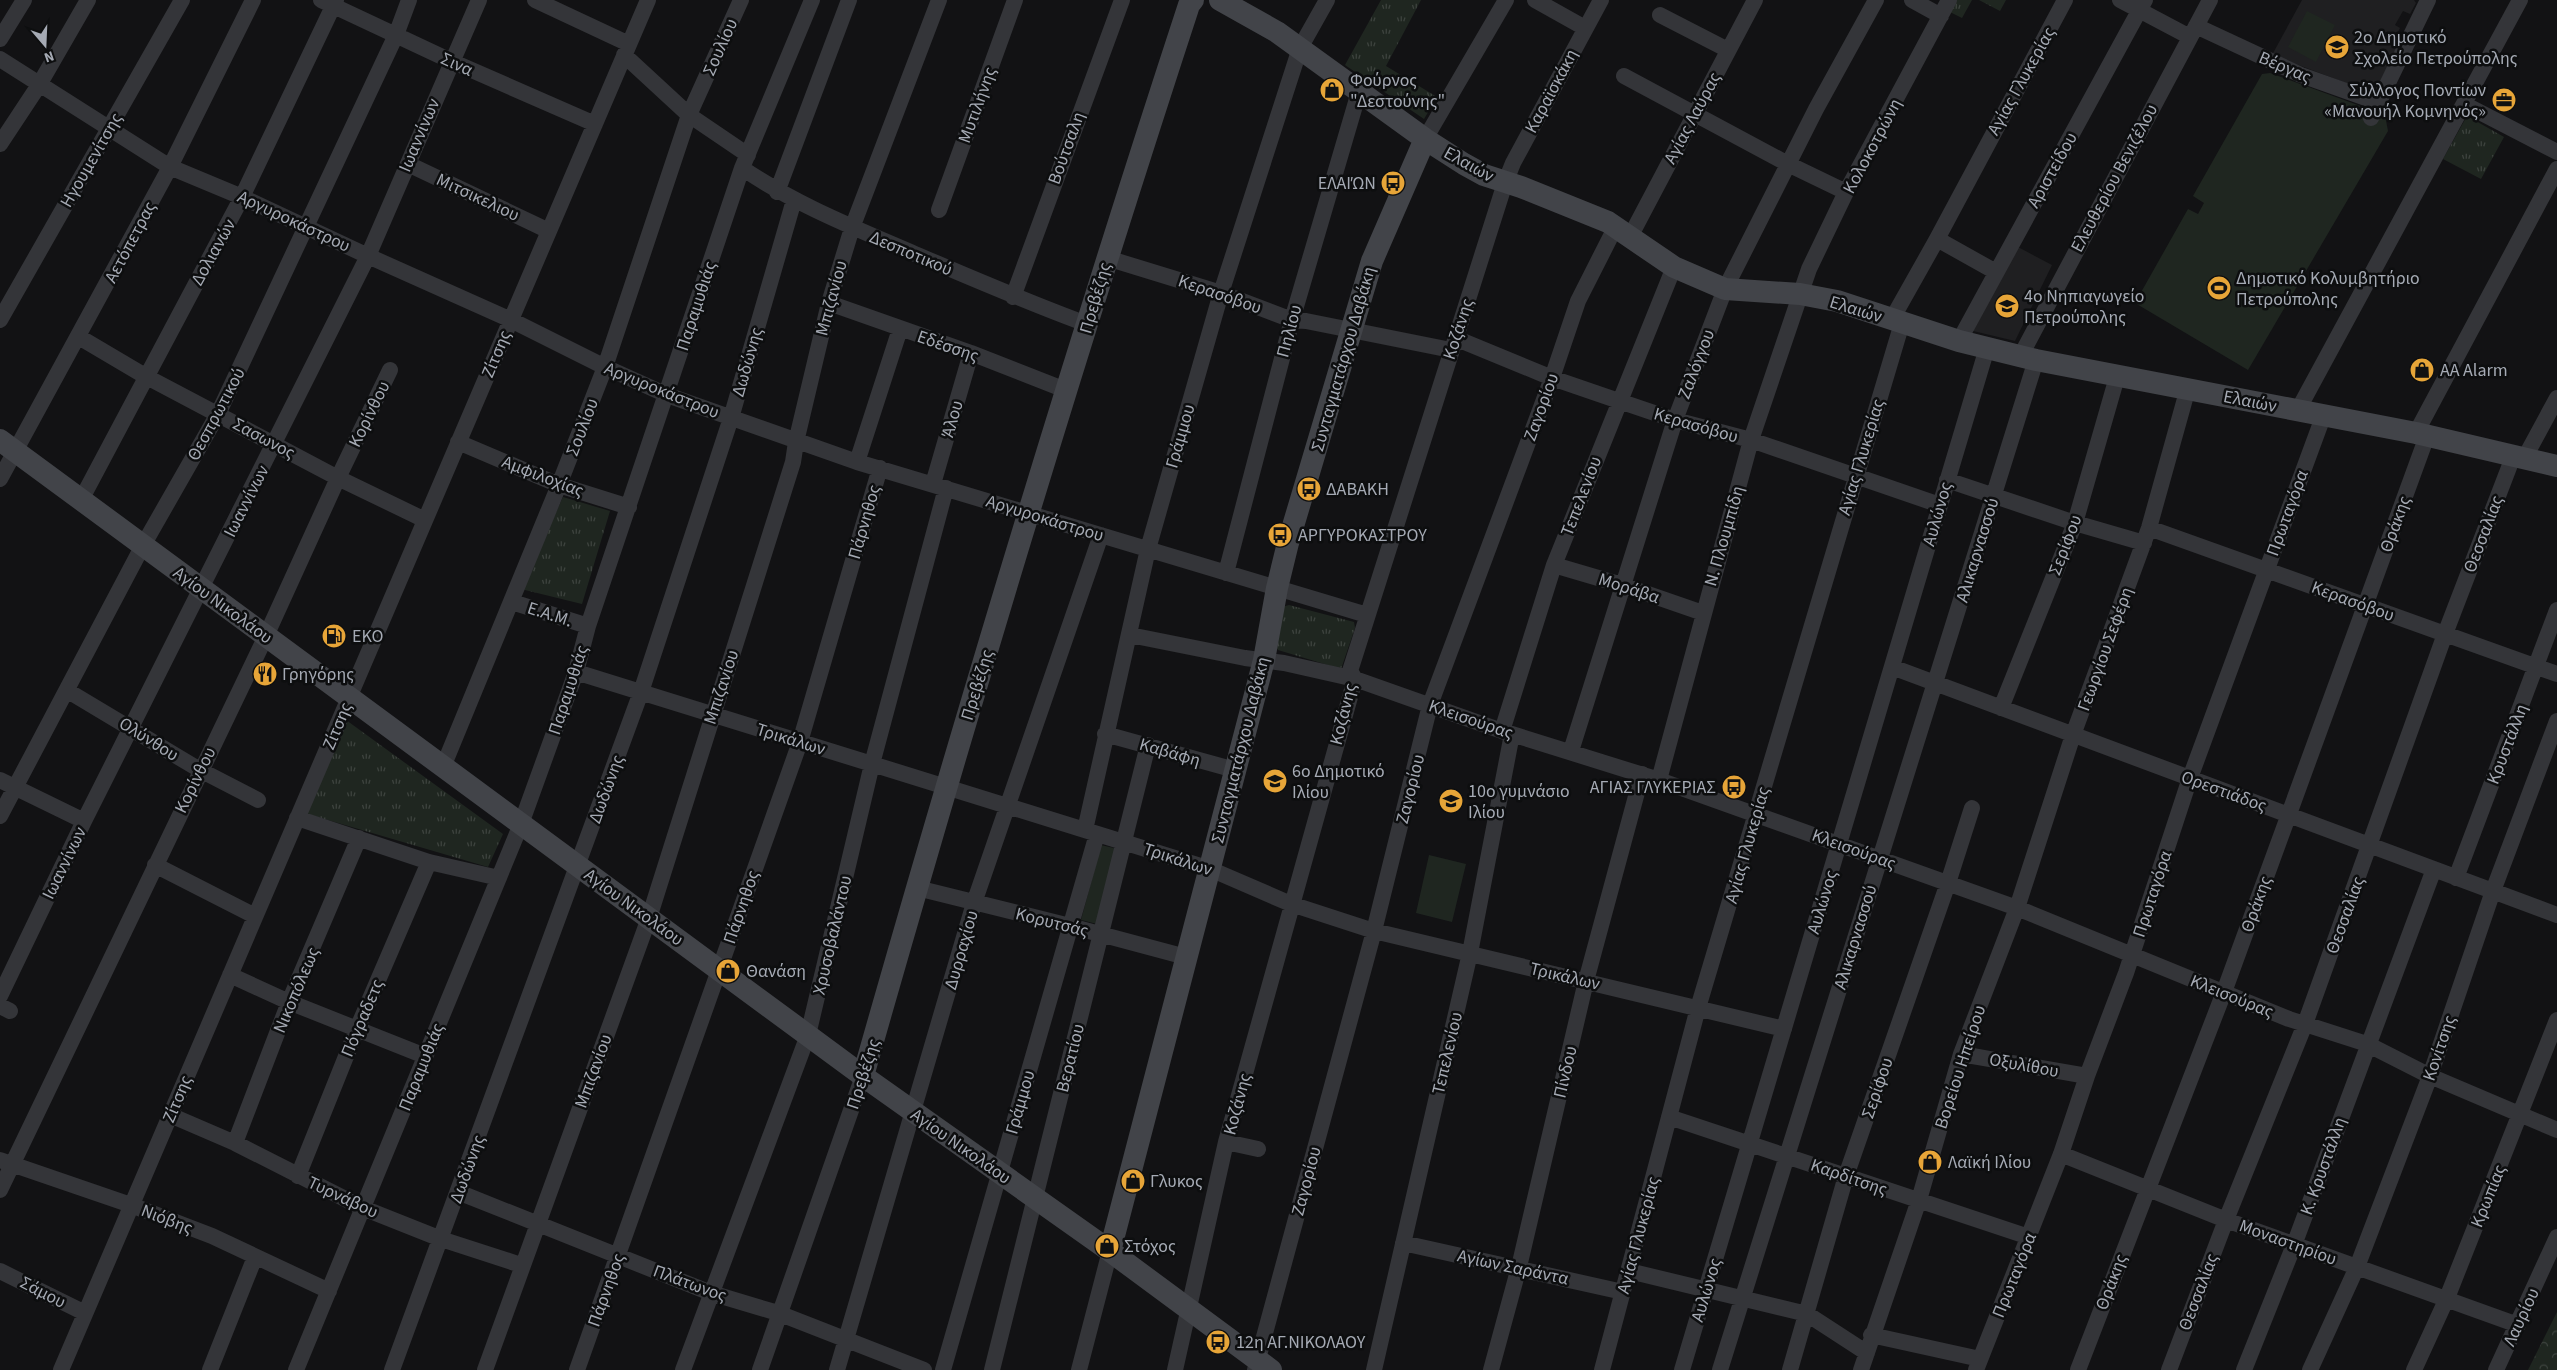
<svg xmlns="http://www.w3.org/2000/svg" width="2557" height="1370" viewBox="0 0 2557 1370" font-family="'Source Sans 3',sans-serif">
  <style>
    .built { fill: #1f1f21 }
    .grass { fill: #1f2620 }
    .forest { fill: url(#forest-crowns) }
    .park { fill: url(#park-tufts) }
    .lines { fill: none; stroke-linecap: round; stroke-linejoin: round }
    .street { stroke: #343539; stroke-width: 16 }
    .secondary { stroke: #424449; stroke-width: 22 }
    .labels { text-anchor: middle; stroke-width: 5; stroke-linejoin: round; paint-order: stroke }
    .poi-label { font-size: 18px; fill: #a5aab4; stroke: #0d0e0f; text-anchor: start }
    .street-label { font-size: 18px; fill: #a5aab4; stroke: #0d0e0f }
  </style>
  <defs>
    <pattern id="forest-crowns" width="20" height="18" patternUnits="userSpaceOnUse" patternTransform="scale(1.25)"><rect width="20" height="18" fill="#1f2620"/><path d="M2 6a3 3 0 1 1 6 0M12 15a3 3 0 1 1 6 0" fill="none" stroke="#3d433e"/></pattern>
    <pattern id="park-tufts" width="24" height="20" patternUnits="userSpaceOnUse" patternTransform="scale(1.25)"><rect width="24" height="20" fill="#1f2620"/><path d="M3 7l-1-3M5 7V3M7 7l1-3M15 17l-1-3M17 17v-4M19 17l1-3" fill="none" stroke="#3d433e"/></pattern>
  </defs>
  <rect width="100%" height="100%" fill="#121214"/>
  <path class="built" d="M2302,0H2414L2416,3L2410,14L2403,11L2395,25L2400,28L2398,32L2401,34L2399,37L2401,38L2375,94L2272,55Z
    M2018,247L2052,265L2015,341L1969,330Z"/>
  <path class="grass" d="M2307,11L2335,25L2316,62L2288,47Z
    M2270,73L2385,115L2388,131L2248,370L2135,303L2188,209L2198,214L2204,203L2193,196L2262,74Z
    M1101,845L1118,849L1097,924L1081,920Z
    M1429,855L1466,864L1452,922L1416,913Z"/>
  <path class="forest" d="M2557,1312V1370H2528Z"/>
  <path class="park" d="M1381,0H1421L1386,66L1437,97L1424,119L1345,65Z
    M1956,0H1972L1962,18L1950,12Z
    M1979,0H2006L2000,11Z
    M2467,116L2504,137L2481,179L2443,159Z
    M563,497L610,511L582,604L521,589Z
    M1289,605L1354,622L1355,628L1341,669L1278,650L1275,644L1282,607Z
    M346,720L503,834L488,867L304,813Z"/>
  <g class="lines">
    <path class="street" d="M321,0L451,61L595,124
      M535,0L629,44
      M1535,0L1585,28
      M1912,0L1941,16
      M2120,0L2190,37
      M1660,15L1728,50
      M2196,26L2301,75L2377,102
      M0,39L24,0
      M624,55L689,115L748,155
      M0,59L170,167L242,197L368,256L511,320L605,367L667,395L857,462L1367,615
      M1624,76L1788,164L1846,192
      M2466,105L2557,152
      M2371,118L2428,0
      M1425,139L1506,0
      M0,144L39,85L88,0
      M408,164L549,231
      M742,168C796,205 855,228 915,254C972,278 1029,303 1087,324
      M777,192L849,0
      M939,210L1015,0
      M1630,237L1755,0
      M1937,239L1996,272
      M1107,258L1221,293L1292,320L1306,321L1451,350
      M1013,297L1122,0
      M829,303L971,353L1068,391
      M1892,319L1937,239L2065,0
      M0,320L182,0
      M79,337L145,376L338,478L425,520
      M1455,338L1552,378L1619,401L1675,420L1751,440L1940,505
      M1959,341L2145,0
      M2020,357L2210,0
      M2298,410L2520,0
      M2416,433L2557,169
      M458,442L559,485L629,507
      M2524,459L2557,398
      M857,462L900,329
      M0,479L170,167L253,0
      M1947,480L2075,523L2144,543
      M933,484L971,353
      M81,500L242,197L336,0
      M2149,528L2557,674
      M1554,565L1622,585L1703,613
      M1226,573L1292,320L1359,92
      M512,602L588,626
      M1130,635L1245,658L1284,663L1355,679L1502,731L1659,780L2017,908L2289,1019L2367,1044L2430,1076L2557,1130
      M1892,667L2557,915
      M576,672L1210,869L1291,904L1374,931L1784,1029
      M68,691L200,770L258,800
      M2001,708L2075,523L2117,377
      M1502,731L1554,565L1674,267
      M1105,734L1235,770
      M1571,751L1675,420L1725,289L1816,109L1876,0
      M443,767L559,485L605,367L689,115L741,0
      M0,780L84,821
      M1659,780L1751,440L1809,269L1846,192L1949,0
      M0,816L141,549L218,414L396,35L409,0
      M297,818L429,862L499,878
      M1085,830L1148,549L1221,293L1300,48L1327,0
      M155,865L255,916
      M2456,878L2557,610
      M917,888L1070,926L1186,957
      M230,975L289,1002L425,1056
      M0,996L84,821L368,256L479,0
      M0,1006L10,1011
      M1961,1054L2087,1076
      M170,1115L235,1143L363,1208L441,1239L521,1265
      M1669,1117L2029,1237
      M1226,1142L1258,1149
      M235,1143L289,1002L359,838
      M2061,1154L2226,1220L2518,1325
      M0,1160L131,1205L212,1236L329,1291
      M298,1176L357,1029L429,862
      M0,1190L266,636L338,478L390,370
      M458,1192L711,1293L778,1313L924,1370
      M1403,1243L1623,1292
      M0,1271L85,1313
      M1629,1271L1807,1314L1867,1353
      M1871,1335L1980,1359
      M61,1370L648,0
      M210,1370L255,1257
      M296,1370L521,824L576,672L588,626L742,168L812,0
      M392,1370L641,692L731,418L794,200
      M485,1370L649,918L793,462L796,442L829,303L852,228L939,0
      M577,1370L800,742L880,468
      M683,1370L808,1035L872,764L946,488
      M760,1370L863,1076
      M837,1370L974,903L1101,535
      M943,1370L1097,834
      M992,1370L1148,745
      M1079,1370L1110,1251
      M1175,1370L1226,1142L1355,679L1350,671L1505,183L1513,163L1601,0
      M1255,1370L1374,931L1430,705L1552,378L1578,301L1616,226
      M1374,1370L1470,953L1512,734
      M1491,1370L1519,1267L1586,981L1642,774
      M1602,1370L1698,1008L1902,323
      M1682,1370L1987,348
      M1720,1370L2036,360
      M1790,1370L1846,1176L1948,883L1972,808
      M1861,1370L1919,1200L1961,1054L2017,908L2073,735L2149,528L2188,388
      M1976,1370L2061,1154L2087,1076L2126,973L2190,778L2323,417
      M2078,1370L2224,992L2427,436
      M2169,1370L2226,1220L2305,1024L2445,634L2513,457
      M2244,1370L2294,1245L2434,869
      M2310,1370L2357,1267L2430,1076L2493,891L2557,721
      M2414,1370L2447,1298L2557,1020
      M2496,1370L2557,1237"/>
    <path class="secondary" d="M1220,0L1277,32L1425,139L1464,164L1484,175L1521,187L1608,222L1674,267L1725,289L1800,294L1837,301L1959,341L2036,360L2416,433L2557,466
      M0,440L863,1076L1110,1251L1271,1370
      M863,1076C965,717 1073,359 1189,5L1193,0
      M1110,1251L1264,660L1277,588L1288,543L1372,261L1425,139"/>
  </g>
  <defs>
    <symbol id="school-disc" viewBox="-11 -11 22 22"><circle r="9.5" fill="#e7a538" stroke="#0d0e0f"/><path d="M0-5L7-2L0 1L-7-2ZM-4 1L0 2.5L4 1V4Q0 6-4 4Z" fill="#111"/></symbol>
    <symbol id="shop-disc" viewBox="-11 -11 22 22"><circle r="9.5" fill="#e7a538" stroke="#0d0e0f"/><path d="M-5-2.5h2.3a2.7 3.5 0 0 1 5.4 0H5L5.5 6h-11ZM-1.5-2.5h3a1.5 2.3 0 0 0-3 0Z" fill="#111"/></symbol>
    <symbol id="office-disc" viewBox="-11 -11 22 22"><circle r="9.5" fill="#e7a538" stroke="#0d0e0f"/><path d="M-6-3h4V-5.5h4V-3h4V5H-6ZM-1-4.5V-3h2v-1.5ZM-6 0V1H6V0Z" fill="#111"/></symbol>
    <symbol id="bus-disc" viewBox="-11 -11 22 22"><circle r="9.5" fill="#e7a538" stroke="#0d0e0f"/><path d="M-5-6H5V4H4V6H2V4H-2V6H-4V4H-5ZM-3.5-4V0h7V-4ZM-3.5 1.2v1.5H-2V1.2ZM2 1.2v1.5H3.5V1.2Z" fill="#111"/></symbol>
    <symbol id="stadium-disc" viewBox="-11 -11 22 22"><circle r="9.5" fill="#e7a538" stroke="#0d0e0f"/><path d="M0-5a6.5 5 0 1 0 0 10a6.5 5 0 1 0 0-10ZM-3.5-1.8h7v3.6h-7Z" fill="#111"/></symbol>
    <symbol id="fuel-disc" viewBox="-11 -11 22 22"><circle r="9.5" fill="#e7a538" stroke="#0d0e0f"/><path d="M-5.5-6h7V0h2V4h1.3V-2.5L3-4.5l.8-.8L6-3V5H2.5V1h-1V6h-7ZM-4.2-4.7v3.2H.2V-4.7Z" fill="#111"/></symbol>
    <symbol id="restaurant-disc" viewBox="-11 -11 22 22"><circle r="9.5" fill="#e7a538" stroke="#0d0e0f"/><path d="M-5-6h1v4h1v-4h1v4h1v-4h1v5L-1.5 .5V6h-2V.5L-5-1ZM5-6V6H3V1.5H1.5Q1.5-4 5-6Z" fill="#111"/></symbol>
  </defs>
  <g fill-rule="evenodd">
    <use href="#school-disc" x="2323" y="33" width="28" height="28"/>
    <use href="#shop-disc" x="1318" y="76" width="28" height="28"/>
    <use href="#office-disc" x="2490" y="86" width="28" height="28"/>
    <use href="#bus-disc" x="1379" y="169" width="28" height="28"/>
    <use href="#stadium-disc" x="2205" y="274" width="28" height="28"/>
    <use href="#school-disc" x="1993" y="292" width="28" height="28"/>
    <use href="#shop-disc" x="2408" y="356" width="28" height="28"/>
    <use href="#bus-disc" x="1295" y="475" width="28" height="28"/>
    <use href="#bus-disc" x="1266" y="521" width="28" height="28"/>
    <use href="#fuel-disc" x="320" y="622" width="28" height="28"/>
    <use href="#restaurant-disc" x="251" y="660" width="28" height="28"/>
    <use href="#school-disc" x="1261" y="767" width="28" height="28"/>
    <use href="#bus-disc" x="1720" y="773" width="28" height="28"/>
    <use href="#school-disc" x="1437" y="787" width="28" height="28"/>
    <use href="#shop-disc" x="714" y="957" width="28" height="28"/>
    <use href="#shop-disc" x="1916" y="1148" width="28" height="28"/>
    <use href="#shop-disc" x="1119" y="1167" width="28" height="28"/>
    <use href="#shop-disc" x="1093" y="1232" width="28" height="28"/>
    <use href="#bus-disc" x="1204" y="1328" width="28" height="28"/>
  </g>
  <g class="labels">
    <g class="poi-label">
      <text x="2354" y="43">2ο Δημοτικό<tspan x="2354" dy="21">Σχολείο Πετρούπολης</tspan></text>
      <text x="1350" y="86">Φούρνος<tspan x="1350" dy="21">"Δεστούνης"</tspan></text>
      <text x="2486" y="96" text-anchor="end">Σύλλογος Ποντίων<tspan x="2486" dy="21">«Μανουήλ Κομνηνός»</tspan></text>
      <text x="1376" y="189" text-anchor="end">ΕΛΑΙΏΝ</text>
      <text x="2236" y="284">Δημοτικό Κολυμβητήριο<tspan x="2236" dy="21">Πετρούπολης</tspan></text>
      <text x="2024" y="302">4ο Νηπιαγωγείο<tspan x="2024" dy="21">Πετρούπολης</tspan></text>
      <text x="2440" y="376">AA Alarm</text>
      <text x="1326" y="495">ΔΑΒΑΚΗ</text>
      <text x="1298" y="541">ΑΡΓΥΡΟΚΑΣΤΡΟΥ</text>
      <text x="352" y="642">EKO</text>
      <text x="282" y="680">Γρηγόρης</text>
      <text x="1292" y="777">6ο Δημοτικό<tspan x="1292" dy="21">Ιλίου</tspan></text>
      <text x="1716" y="793" text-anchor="end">ΑΓΙΑΣ ΓΛΥΚΕΡΙΑΣ</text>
      <text x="1468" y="797">10ο γυμνάσιο<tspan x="1468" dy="21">Ιλίου</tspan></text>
      <text x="746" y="977">Θανάση</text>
      <text x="1948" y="1168">Λαϊκή Ιλίου</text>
      <text x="1150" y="1187">Γλυκος</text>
      <text x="1124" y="1252">Στόχος</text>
      <text x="1236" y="1348">12η ΑΓ.ΝΙΚΟΛΑΟΥ</text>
    </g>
    <g class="street-label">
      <text transform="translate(720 47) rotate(-66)" y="6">Σουλίου</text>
      <text transform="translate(457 64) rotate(24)" y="6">Σινα</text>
      <text transform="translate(2285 67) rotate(23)" y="6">Βέργας</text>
      <text transform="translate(2021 81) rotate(-61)" y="6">Αγίας Γλυκερίας</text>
      <text transform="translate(1551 91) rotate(-62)" y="6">Καραϊσκάκη</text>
      <text transform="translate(977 105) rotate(-70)" y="6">Μυτιλήνης</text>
      <text transform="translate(1692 118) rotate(-62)" y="6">Αγίας Λαύρας</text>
      <text transform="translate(419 135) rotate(-67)" y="6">Ιωαννίνων</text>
      <text transform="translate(1872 146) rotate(-62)" y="6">Κολοκοτρώνη</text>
      <text transform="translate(1066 148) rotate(-70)" y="6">Βούτσαλη</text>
      <text transform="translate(91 160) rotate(-60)" y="6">Ηγουμενίτσης</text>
      <text transform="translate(1469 164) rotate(29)" y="6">Ελαιών</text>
      <text transform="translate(2052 170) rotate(-61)" y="6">Αριστείδου</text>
      <text transform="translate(2114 178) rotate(-62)" y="6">Ελευθερίου Βενιζέλου</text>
      <text transform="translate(478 197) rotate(25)" y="6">Μιτσικελιου</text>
      <text transform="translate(294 221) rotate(25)" y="6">Αργυροκάστρου</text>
      <text transform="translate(130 242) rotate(-62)" y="6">Αετόπετρας</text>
      <text transform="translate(213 252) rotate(-61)" y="6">Δολιανών</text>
      <text transform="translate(911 253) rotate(23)" y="6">Δεσποτικού</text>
      <text transform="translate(1220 294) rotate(19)" y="6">Κερασόβου</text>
      <text transform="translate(831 298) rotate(-75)" y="6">Μπιζανίου</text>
      <text transform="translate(1095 298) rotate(-74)" y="6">Πρεβέζης</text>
      <text transform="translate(696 306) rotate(-72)" y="6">Παραμυθιάς</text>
      <text transform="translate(1856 309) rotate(17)" y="6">Ελαιών</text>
      <text transform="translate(1458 329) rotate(-72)" y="6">Κοζάνης</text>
      <text transform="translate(1289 331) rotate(-75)" y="6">Πηλίου</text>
      <text transform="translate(948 346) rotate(19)" y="6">Εδέσσης</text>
      <text transform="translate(496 354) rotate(-67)" y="6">Ζίτσης</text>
      <text transform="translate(1343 359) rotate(-74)" y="6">Συνταγματάρχου Δαβάκη</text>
      <text transform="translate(747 362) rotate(-74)" y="6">Δωδώνης</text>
      <text transform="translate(1696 364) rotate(-69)" y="6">Ζαλόγγου</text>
      <text transform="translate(662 390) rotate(22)" y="6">Αργυροκάστρου</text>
      <text transform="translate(2250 401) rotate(11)" y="6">Ελαιών</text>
      <text transform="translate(1541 407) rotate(-70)" y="6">Ζαγορίου</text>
      <text transform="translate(216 414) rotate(-62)" y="6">Θεσπρωτικού</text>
      <text transform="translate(369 414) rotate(-64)" y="6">Κορίνθου</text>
      <text transform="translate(952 419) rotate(-74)" y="6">Άλου</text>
      <text transform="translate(1696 425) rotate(16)" y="6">Κερασόβου</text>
      <text transform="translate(582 427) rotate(-69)" y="6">Σουλίου</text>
      <text transform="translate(1180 436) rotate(-74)" y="6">Γράμμου</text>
      <text transform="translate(264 438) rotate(28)" y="6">Σασωνος</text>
      <text transform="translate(1861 457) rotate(-73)" y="6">Αγίας Γλυκερίας</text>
      <text transform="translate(543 476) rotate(21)" y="6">Αμφιλοχίας</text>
      <text transform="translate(1581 496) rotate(-69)" y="6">Τεπελενίου</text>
      <text transform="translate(246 501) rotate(-63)" y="6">Ιωαννίνων</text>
      <text transform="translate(2287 513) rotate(-70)" y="6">Πρωταγόρα</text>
      <text transform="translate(1937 514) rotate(-74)" y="6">Αυλώνος</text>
      <text transform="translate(1045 518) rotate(17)" y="6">Αργυροκάστρου</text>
      <text transform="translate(864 522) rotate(-74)" y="6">Πάρνηθος</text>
      <text transform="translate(2395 524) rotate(-70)" y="6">Θράκης</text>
      <text transform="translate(2483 534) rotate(-69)" y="6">Θεσσαλίας</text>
      <text transform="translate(1724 536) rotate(-74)" y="6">N. Πλουμπίδη</text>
      <text transform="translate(2065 545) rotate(-69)" y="6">Σερίφου</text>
      <text transform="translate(1977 550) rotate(-73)" y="6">Αλικαρνασσού</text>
      <text transform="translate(1629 588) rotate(18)" y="6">Μοράβα</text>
      <text transform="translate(2353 601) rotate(20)" y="6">Κερασόβου</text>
      <text transform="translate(223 605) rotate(36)" y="6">Αγίου Νικολάου</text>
      <text transform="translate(550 614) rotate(18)" y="6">Ε.Α.Μ.</text>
      <text transform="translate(2105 649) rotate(-70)" y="6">Γεωργίου Σεφέρη</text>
      <text transform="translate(977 685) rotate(-73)" y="6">Πρεβέζης</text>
      <text transform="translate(721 687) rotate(-72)" y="6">Μπιζανίου</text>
      <text transform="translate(568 690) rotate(-72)" y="6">Παραμυθιάς</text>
      <text transform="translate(1343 714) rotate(-76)" y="6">Κοζάνης</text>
      <text transform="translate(1471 719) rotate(19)" y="6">Κλεισούρας</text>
      <text transform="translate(337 726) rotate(-67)" y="6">Ζίτσης</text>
      <text transform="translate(149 739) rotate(32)" y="6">Ολύνθου</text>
      <text transform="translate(791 739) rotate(17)" y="6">Τρικάλων</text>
      <text transform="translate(2507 744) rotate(-69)" y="6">Κρυστάλλη</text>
      <text transform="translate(1240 750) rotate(-76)" y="6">Συνταγματάρχου Δαβάκη</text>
      <text transform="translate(1170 752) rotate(16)" y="6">Καβάφη</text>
      <text transform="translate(195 780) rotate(-64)" y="6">Κορίνθου</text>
      <text transform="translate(606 789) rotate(-70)" y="6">Δωδώνης</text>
      <text transform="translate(1410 789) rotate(-76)" y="6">Ζαγορίου</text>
      <text transform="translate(2224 791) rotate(20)" y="6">Ορεστιάδος</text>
      <text transform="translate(1747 845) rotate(-74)" y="6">Αγίας Γλυκερίας</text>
      <text transform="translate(1854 849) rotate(20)" y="6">Κλεισούρας</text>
      <text transform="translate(1178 859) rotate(18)" y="6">Τρικάλων</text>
      <text transform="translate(64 863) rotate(-64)" y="6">Ιωαννίνων</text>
      <text transform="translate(2152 894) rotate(-72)" y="6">Πρωταγόρα</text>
      <text transform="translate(1822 902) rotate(-73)" y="6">Αυλώνος</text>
      <text transform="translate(2256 904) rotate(-70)" y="6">Θράκης</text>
      <text transform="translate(634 907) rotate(36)" y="6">Αγίου Νικολάου</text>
      <text transform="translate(741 907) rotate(-71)" y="6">Πάρνηθος</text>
      <text transform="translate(2345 915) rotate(-70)" y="6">Θεσσαλίας</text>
      <text transform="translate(1052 922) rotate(14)" y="6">Κορυτσάς</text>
      <text transform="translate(832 935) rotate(-77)" y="6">Χρυσοβαλάντου</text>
      <text transform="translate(1855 937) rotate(-73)" y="6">Αλικαρνασσού</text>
      <text transform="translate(961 950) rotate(-74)" y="6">Δυρραχίου</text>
      <text transform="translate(1565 976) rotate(13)" y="6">Τρικάλων</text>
      <text transform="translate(296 990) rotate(-67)" y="6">Nικοπόλεως</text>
      <text transform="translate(2232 996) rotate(22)" y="6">Κλεισούρας</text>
      <text transform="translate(362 1018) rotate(-67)" y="6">Πόγραδετς</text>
      <text transform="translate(2439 1048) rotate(-71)" y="6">Κονίτσης</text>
      <text transform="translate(1447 1053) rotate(-77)" y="6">Τεπελενίου</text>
      <text transform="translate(1070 1058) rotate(-76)" y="6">Βερατίου</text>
      <text transform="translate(2024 1065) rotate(10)" y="6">Οξυλίθου</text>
      <text transform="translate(421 1067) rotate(-68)" y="6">Παραμυθιάς</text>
      <text transform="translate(1960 1067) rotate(-72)" y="6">Βορείου Ηπείρου</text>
      <text transform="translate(593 1071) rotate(-70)" y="6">Μπιζανίου</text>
      <text transform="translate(1565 1072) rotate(-77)" y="6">Πίνδου</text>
      <text transform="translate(863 1074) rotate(-72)" y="6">Πρεβέζης</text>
      <text transform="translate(1877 1088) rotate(-71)" y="6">Σερίφου</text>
      <text transform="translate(177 1099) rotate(-67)" y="6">Ζίτσης</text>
      <text transform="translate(1020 1102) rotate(-74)" y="6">Γράμμου</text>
      <text transform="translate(1237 1104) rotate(-75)" y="6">Κοζάνης</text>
      <text transform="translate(961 1146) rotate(35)" y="6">Αγίου Νικολάου</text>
      <text transform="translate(2323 1166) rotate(-70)" y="6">Κ. Κρυστάλλη</text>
      <text transform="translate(467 1169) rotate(-70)" y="6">Δωδώνης</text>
      <text transform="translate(1849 1177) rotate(19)" y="6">Καρδίτσης</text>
      <text transform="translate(1306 1181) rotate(-75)" y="6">Ζαγορίου</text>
      <text transform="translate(2488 1196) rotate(-68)" y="6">Κρωπίας</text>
      <text transform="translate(343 1197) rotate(25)" y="6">Τυρνάβου</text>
      <text transform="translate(167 1219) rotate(21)" y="6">Νιόβης</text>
      <text transform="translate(1638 1235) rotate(-75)" y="6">Αγίας Γλυκερίας</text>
      <text transform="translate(2288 1242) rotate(20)" y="6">Μοναστηρίου</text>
      <text transform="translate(1513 1267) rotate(12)" y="6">Αγίων Σαράντα</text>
      <text transform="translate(2014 1275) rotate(-68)" y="6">Πρωταγόρα</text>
      <text transform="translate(2111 1282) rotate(-69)" y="6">Θράκης</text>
      <text transform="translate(690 1283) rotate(20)" y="6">Πλάτωνος</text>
      <text transform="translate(606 1290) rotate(-70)" y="6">Πάρνηθος</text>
      <text transform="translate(1706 1290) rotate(-73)" y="6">Αυλώνος</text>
      <text transform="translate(43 1292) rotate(27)" y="6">Σάμου</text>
      <text transform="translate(2198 1292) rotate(-69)" y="6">Θεσσαλίας</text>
      <text transform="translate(2521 1317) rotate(-65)" y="6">Λαυρίου</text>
    </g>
  </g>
  <g transform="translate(45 45) rotate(161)" stroke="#0d0e0f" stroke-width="4" paint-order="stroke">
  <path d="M0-4L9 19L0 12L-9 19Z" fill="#a5aab4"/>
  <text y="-8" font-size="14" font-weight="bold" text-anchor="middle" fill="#a5aab4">N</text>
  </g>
</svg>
